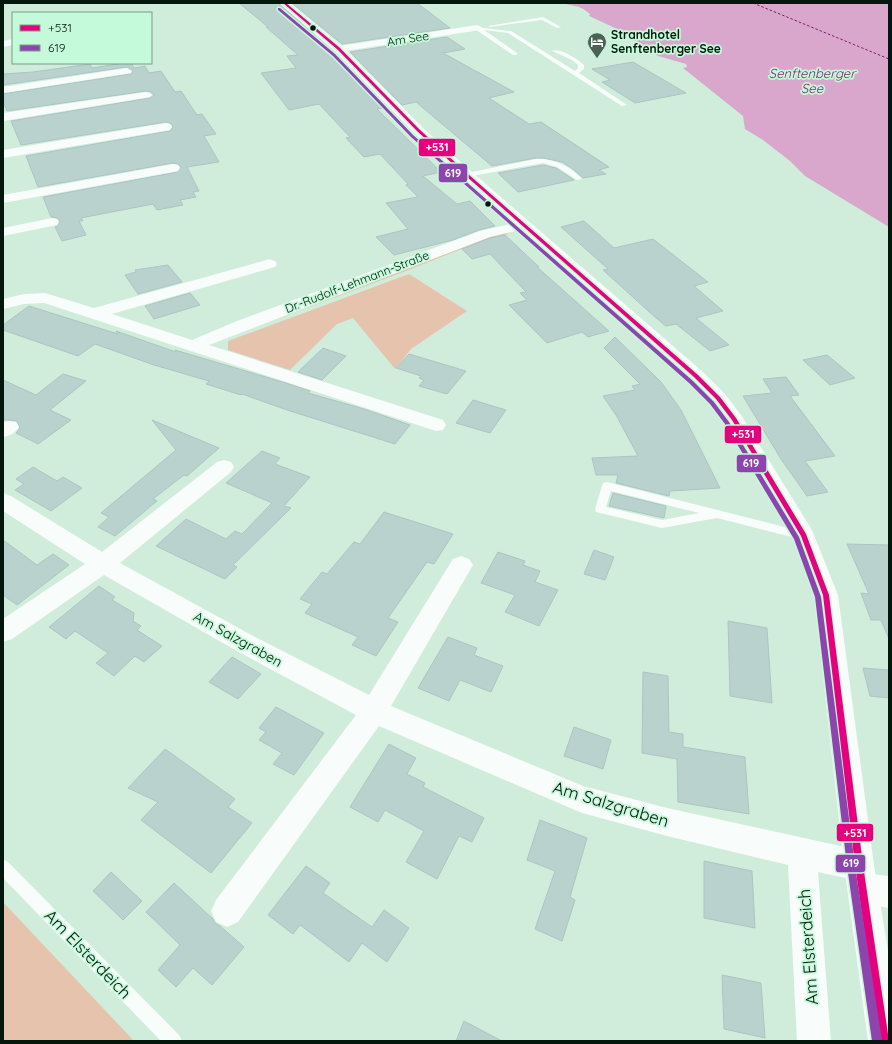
<svg xmlns="http://www.w3.org/2000/svg" width="892" height="1044" viewBox="0 0 892 1044" font-family="Quicksand,sans-serif">
  <style>
    .green { fill: #e5c3ad }
    .water { fill: #d8a7cb }
    .lines { fill: none; stroke-linecap: round; stroke-linejoin: round }
    .ferry { stroke: #7e1d69; stroke-width: 1; stroke-dasharray: 2.5 2; stroke-linecap: butt }
    .building { fill: #b9d2ce; stroke: #acc5c2 }
    .service { fill: #f8fcfa; fill-rule: evenodd }
    .minor { fill: #f8fcfa; fill-rule: evenodd }
    .tertiary { fill: #f8fcfa; fill-rule: evenodd }
    .bus-1-casing { stroke: #c4f9d9; stroke-width: 3 }
    .bus-2-casing { stroke: #c4f9d9; stroke-width: 3 }
    .bus-1 { fill: #e5007d; fill-rule: evenodd }
    .bus-2 { fill: #8e44ad; fill-rule: evenodd }
    .bus-dot { fill: #04170d; stroke: #c4f9d9; stroke-width: 1.5 }
    .labels { text-anchor: middle; stroke-width: 3.5; stroke-linejoin: round; paint-order: stroke }
    .far-poi-label { font-size: 12px; font-weight: bold; fill: #04170d; stroke: #c4f9d9; text-anchor: start }
    .far-street-label { font-size: 12px; fill: #04170d; stroke: #c4f9d9 }
    .far-water-label { font-size: 13px; font-style: italic; fill: #7e1d69; stroke: #c4f9d9 }
    .street-label { font-size: 14px; fill: #04170d; stroke: #c4f9d9 }
    .near-street-label { font-size: 17px; fill: #04170d; stroke: #c4f9d9 }
    .line-badge { stroke: #c4f9d9; stroke-width: 1.5 }
    .badge-label { font-size: 11px; text-anchor: middle; font-weight: bold; fill: #fff }
  </style>
  <rect width="100%" height="100%" fill="#d0eddc"/>
  <path class="green" d="M505,232L508,234L487,239L398,274L231,336L467,243Z
    M409,274L467,311L411,349L395,369L353,318L337,324L290,370L228,350V341Z
    M3,902L134,1041H3Z"/>
  <path class="water" d="M565,3H889V227L805,176L790,161L763,140L745,129L743,116L683,68L687,67L686,64L658,56L613,27L589,16L590,14C587,12 584,9 581,8C576,5 569,6 565,3Z"/>
  <g class="lines">
    <path class="ferry" d="M753,3L889,59"/>
  </g>
  <path class="building" d="M239,3H278L334,52L387,107L377,109L441,172L423,176L457,204L470,201L495,226L479,230L453,240L394,255L376,237L408,229L386,203L418,197L406,185L408,184L380,154L364,157L346,138L350,137L319,104L289,110L261,73L296,68L287,56L298,55L266,27H268Z
    M292,3H417L450,28L342,44Z
    M447,37L465,49L443,53L514,92L489,98L529,124L541,122L609,167L599,170L606,174L583,178L573,169L562,162L543,158H536L492,166L416,102L402,105L350,52Z
    M633,62L686,93L635,103L602,82L610,80L592,69Z
    M123,63H131L134,68L145,66L149,73L161,71L175,92L181,91L197,115L202,114L216,134L204,136L219,162L187,167L199,191L193,192L196,197L180,200L183,205L157,210L153,204L81,218L83,221H79L86,235L62,241L55,227L58,226L60,221L57,218L51,217L43,197L178,172L181,167L178,164L173,163L38,187L26,156L170,131L173,126L170,123L166,122L21,145L11,121L150,98L154,95L151,92L146,91L7,111L3,101V94L131,74L133,71L127,67L3,85V74L33,72L90,64L92,68Z
    M543,165L556,168L574,180L518,192L498,173Z
    M584,221L614,248L653,239L708,282L694,286L723,311L696,318L729,345L710,351L676,324L666,326L656,318L603,270L608,269L561,227Z
    M505,235L539,267H537L609,331L588,337L582,332L547,343L509,305L527,300L520,293L526,292L490,254L472,259L462,249L490,238Z
    M168,265L182,282L138,294L125,275L136,272L135,270Z
    M190,293L200,305L154,319L145,306Z
    M29,306L118,334L116,331L176,352L175,350L286,383L310,391L308,393L364,409L410,425L395,444L287,410L242,394L241,395L206,384L209,381L154,365L95,344L78,356L3,330V325Z
    M615,337L661,382L681,410L720,488L670,491L669,496L616,483L618,475H596L592,458L638,456L616,415L603,396L635,390L632,386L640,384L604,348Z
    M323,348L346,356L322,380L298,372Z
    M409,354L466,371L447,394L419,386L424,380L419,378L421,376L396,368Z
    M827,355L855,378L830,385L803,360Z
    M63,374L86,381L50,410L71,420L38,444L16,433L20,428L17,421L9,420H3V380L36,395Z
    M786,377L799,395L790,396L835,456L805,461L828,492L807,496L781,459L743,396L772,393L763,379Z
    M473,400L506,410L490,433L456,423Z
    M152,420L219,448L187,476L184,475L153,499L157,501L115,536L98,527L109,517L101,513L176,450Z
    M262,451L280,458L275,464L310,477L284,506L291,508L233,565L237,567L225,579L156,546L186,519L226,539L235,531L242,534L272,503L226,483Z
    M33,467L57,481L63,477L82,488L51,511L15,490L24,484L16,479Z
    M613,493L666,506L664,518L609,506Z
    M384,512L453,534L434,564L427,562L388,618L398,622L376,656L352,645L358,637L305,613L312,604L300,599L322,572L327,574L354,542L360,544Z
    M3,540L37,565L53,554L69,565L17,605L3,595Z
    M847,544L889,545V639L881,620H871L861,593L869,594Z
    M594,550L614,557L605,580L584,574Z
    M498,552L525,561L523,565L540,571L535,582L558,590L539,626L505,612L515,595L481,583Z
    M99,586L115,597L112,600L134,613L133,621L141,626L137,630L162,646L144,662L135,656L114,676L96,663L108,653L75,631L66,639L49,627Z
    M728,621L767,628L772,703L730,696Z
    M448,637L477,648L474,655L503,666L491,692L460,680L449,701L418,688Z
    M232,657L261,674L238,699L209,682Z
    M863,668L889,670V698L870,696Z
    M643,672L668,676L669,732L683,734V747L745,757L749,814L678,802L677,759L642,753Z
    M276,707L324,733L294,775L273,764L282,753L259,740L266,732L259,728Z
    M574,727L611,740L603,769L564,756Z
    M389,744L416,758L407,774L425,783L423,787L484,818L472,842L459,836L437,879L406,862L424,831L385,810L378,822L350,807Z
    M165,749L235,799L228,807L252,823L211,873L141,820L158,802L128,788Z
    M540,820L587,838L570,897L575,900L562,941L535,929L555,871L527,860Z
    M704,861L752,871L755,928L704,918Z
    M306,866L330,883L323,893L372,927L384,910L409,928L387,962L362,943L349,962L300,925L293,934L268,915Z
    M111,872L142,901L123,920L93,891Z
    M174,883L213,919L215,923L220,926L244,947L212,985L193,968L176,987L158,970L180,945L146,912Z
    M722,975L761,983L765,1038L724,1029Z
    M464,1021L502,1041H456Z"/>
  <g class="lines">
    <path class="service" d="M543,17L561,27L557,28L542,20L490,27L488,26Z
      M475,27L511,31L575,71L578,68V65L572,60L552,51C559,47 578,59 584,65V69L579,73L627,105L622,106L508,33L484,30L517,53V55H513L475,29Z
      M536,159C554,158 570,166 582,179L577,180L557,167L543,163L467,177L464,175L467,173Z
      M607,482L804,532L808,533L810,536L808,539L804,540L717,518L662,528L596,512L595,509L602,486L603,483ZM611,491L699,513L662,520L606,507Z
      M3,859L8,862L179,1035L182,1041H161L3,878Z"/>
    <path class="minor" d="M477,25L480,26L482,28L480,30L339,52L334,49L339,46Z
      M13,39V45L3,47V41Z
      M127,68L132,71L131,73L3,93V87Z
      M146,92L150,93L152,95L150,97L3,121V113Z
      M166,123L170,124L172,127L170,130L3,158V150Z
      M173,164L178,165L180,168L178,171L3,203V195Z
      M52,218L57,219L59,222L57,225L3,236V228Z
      M523,221L528,222L530,225L528,228L490,237L209,345L443,420L446,425L443,430L436,431L44,303L24,304L3,309V299L24,294L45,293L94,308L263,261L269,259L275,261L277,264L275,267L112,314L192,340L237,321L480,231Z
      M9,421L16,422L19,427C15,433 10,436 3,437V422Z
      M224,460L231,462L234,467L231,472L120,563L255,637L369,695L453,559L461,556L469,559L473,565L391,706L583,786L667,808L859,850L870,854L874,865L871,874L889,876V908L862,903L851,899L847,888L850,879L818,872L831,1041H797L788,865L667,836L582,813L379,726L238,922L227,927L216,922L211,911L216,900L356,715L237,651L104,575L12,639L3,642V619L85,564L3,511V493L11,496L102,552L217,462Z"/>
    <path class="tertiary" d="M279,3H290L343,47L422,127L472,172L703,372L725,394L741,415L812,530L838,595L874,865L889,957V1041H868L844,865L814,595L793,537L726,422L711,402L689,380L462,178L414,133L335,51Z"/>
    <defs>
      <path id="bus-1" d="M283,3H286L340,48L419,129L468,174L698,375L720,397L736,418L806,534L829,595L863,865L889,1041H880L855,865L823,595L801,536L732,420L716,399L694,377L466,176L417,131L338,50Z"/>
      <path id="bus-2" d="M278,8H280L335,54L413,135L693,381L714,402L729,422L799,537L821,597L855,866L882,1041H872L847,866L815,597L794,539L725,424L710,404L689,383L411,137L333,56L278,10Z"/>
    </defs>
    <use href="#bus-1" class="bus-1-casing"/>
    <use href="#bus-2" class="bus-2-casing"/>
    <use href="#bus-1" class="bus-1"/>
    <use href="#bus-2" class="bus-2"/>
  </g>
  <defs>
    <symbol id="hotel-pin" viewBox="-11 -11 22 30"><path d="M0 17L-7.5 6A9.5 9.5 0 1 1 7.5 6Z" fill="#4b6255" stroke="#c4f9d9"/><path d="M-6-4.5h1.5V1H6V5H4.5V3h-9V5H-6ZM-4 0a1.8 1.8 0 1 1 3.6 0ZM.5 0V-2.5h3Q6-2.5 6 0Z" fill="#fff"/></symbol>
  </defs>
  <g fill-rule="evenodd">
    <use href="#hotel-pin" x="586" y="31" width="22" height="30"/>
  </g>
  <g class="bus-dot">
    <circle cx="313" cy="28" r="3.5"/>
    <circle cx="488" cy="204" r="3.5"/>
  </g>
  <g class="labels">
    <g class="far-poi-label">
      <text x="611" y="39">Strandhotel<tspan x="611" dy="14">Senftenberger See</tspan></text>
    </g>
    <g class="far-street-label">
      <text transform="translate(408 39) rotate(-9)" y="4">Am See</text>
      <text transform="translate(357 282) rotate(-21)" y="4">Dr.-Rudolf-Lehmann-Straße</text>
    </g>
    <g class="far-water-label">
      <text x="812" y="78">Senftenberger<tspan x="812" dy="15">See</tspan></text>
    </g>
    <g class="street-label">
      <text transform="translate(238 639) rotate(29)" y="5">Am Salzgraben</text>
    </g>
    <g class="near-street-label">
      <text transform="translate(611 804) rotate(17)" y="6">Am Salzgraben</text>
      <text transform="translate(808 947) rotate(-94)" y="6">Am Elsterdeich</text>
      <text transform="translate(88 954) rotate(46)" y="6">Am Elsterdeich</text>
    </g>
  </g>
  <g class="line-badge">
    <rect x="418" y="138" width="38" height="19" rx="4" fill="#e5007d"/>
    <rect x="438" y="163" width="30" height="20" rx="4" fill="#8e44ad"/>
    <rect x="724" y="425" width="38" height="19" rx="4" fill="#e5007d"/>
    <rect x="736" y="454" width="31" height="19" rx="4" fill="#8e44ad"/>
    <rect x="836" y="823" width="38" height="19" rx="4" fill="#e5007d"/>
    <rect x="835" y="854" width="31" height="19" rx="4" fill="#8e44ad"/>
  </g>
  <g class="badge-label">
    <text x="437" y="151">+531</text>
    <text x="453" y="177">619</text>
    <text x="743" y="438">+531</text>
    <text x="751" y="467">619</text>
    <text x="855" y="837">+531</text>
    <text x="851" y="867">619</text>
  </g>
  <rect width="892" height="1044" fill="none" stroke="#04170d" stroke-width="8"/>
  <rect x="12" y="12" width="140" height="52" fill="#c4f9d9" stroke="#779f87"/>
  <rect x="20" y="25" width="20" height="6" fill="#e5007d" stroke="#779f87"/>
  <text x="48" y="32" font-size="12" fill="#04170d">+531</text>
  <rect x="20" y="45" width="20" height="6" fill="#8e44ad" stroke="#779f87"/>
  <text x="48" y="52" font-size="12" fill="#04170d">619</text>
</svg>
